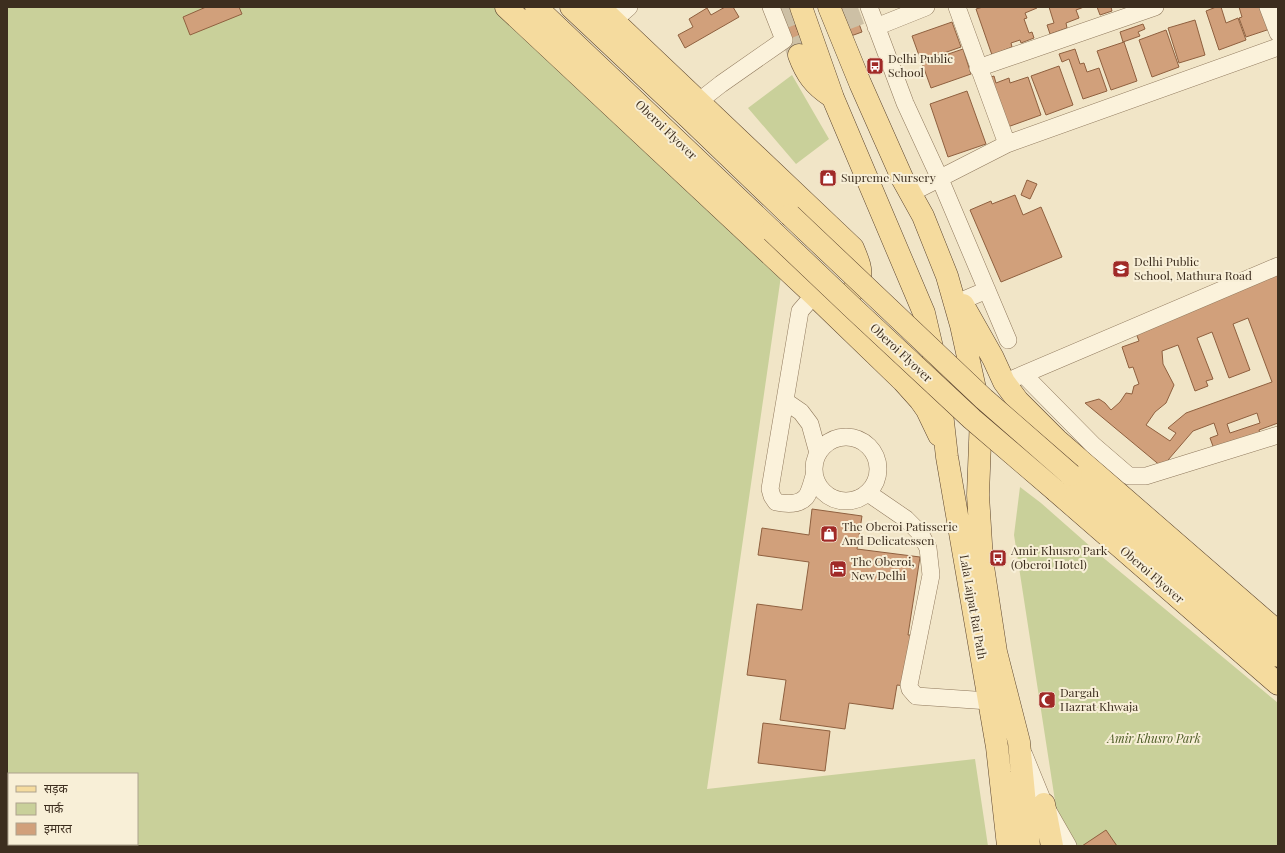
<svg xmlns="http://www.w3.org/2000/svg" width="1285" height="853" viewBox="0 0 1285 853" font-family="'Playfair Display','Noto Sans Devanagari',serif">
  <style>
    .green { fill: #c9d09a; fill-rule: evenodd }
    .building { fill: #d1a07b; stroke: #8f603f; fill-rule: evenodd }
    .lines { fill: none; stroke-linecap: round; stroke-linejoin: round }
    .major-tunnel { stroke: #cdc0a5; stroke-width: 22; stroke-dasharray: 22 11; stroke-linecap: butt }
    .minor-casing { stroke: #8e775b; stroke-width: 18 }
    .major-casing { stroke: #5c452f; stroke-width: 23 }
    .minor { stroke: #fbf2db; stroke-width: 17 }
    .major { stroke: #f5db9e; stroke-width: 22 }
    .major-bridge-casing { stroke: #5c452f; stroke-width: 23; stroke-linecap: butt }
    .major-bridge { stroke: #f5db9e; stroke-width: 22 }
    .labels { text-anchor: middle; stroke-width: 4; stroke-linejoin: round; paint-order: stroke }
    .poi-label { font-size: 12px; fill: #3d2e1f; stroke: #f8efd7; text-anchor: start }
    .street-label { font-size: 12px; fill: #3d2e1f; stroke: #f8efd7 }
    .park-label { font-size: 12px; font-style: italic; fill: #4c5b25; stroke: #f8efd7 }
  </style>
  <rect width="100%" height="100%" fill="#f1e5c7"/>
  <path class="green" d="M7,7H494L782,269L707,789L975,759L988,846H7ZM9,774H137V844H9Z
    M792,75L829,139L796,164L748,108Z
    M1020,487L1041,503L1100,555L1278,703V846H1062L1014,535Z"/>
  <path class="building" d="M206,7H239L242,14L190,35L183,17Z
    M725,7H733L739,17L685,48L678,35L693,27L689,19L707,8L711,15Z
    M775,7H788L803,44L791,48Z
    M837,7H853L862,32L848,37Z
    M983,7H1036L1037,8L1025,13L1027,18L1024,19L1029,33L1032,32L1034,38L1021,43L1020,40L1011,43L1012,47L992,55L976,9Z
    M1049,7H1084L1076,10L1079,18L1066,23L1067,28L1050,34L1047,25L1054,23Z
    M1097,7H1111L1112,11L1100,15Z
    M1216,7H1221L1226,23L1238,18L1246,40L1219,50L1206,11Z
    M1239,7H1266L1273,28L1246,37L1239,18L1242,17Z
    M1195,20L1205,55L1179,63L1168,28Z
    M952,22L961,47L921,61L912,36Z
    M1143,24L1145,29L1138,32L1140,36L1123,42L1120,32Z
    M1166,30L1179,67L1152,77L1139,40Z
    M1124,42L1137,81L1111,90L1097,51Z
    M963,49L971,74L931,88L922,63Z
    M1075,49L1080,64L1084,63L1087,72L1099,68L1107,91L1083,99L1069,59L1062,62L1059,54Z
    M1059,66L1073,105L1046,115L1031,76Z
    M994,76L996,83L1009,78L1010,83L1028,77L1041,115L1002,129L985,79Z
    M967,91L986,144L948,157L930,104Z
    M1027,180L1037,184L1030,199L1021,195Z
    M1015,195L1023,215L1041,207L1062,257L1001,282L970,210L991,201L992,204Z
    M1278,274V423L1259,430L1260,433L1214,449L1210,438L1218,435L1214,423L1193,431L1162,467L1085,403L1099,399L1105,403L1111,410L1120,402L1126,393L1132,394L1134,386L1139,384L1133,367L1129,368L1122,347L1139,341L1134,328ZM1248,318L1272,382L1186,413L1168,428L1176,433L1170,441L1146,425L1155,412L1166,403L1174,385L1163,364L1162,351L1178,345L1195,391L1208,386L1206,381L1213,379L1197,338L1212,332L1229,378L1250,370L1233,324ZM1257,413L1260,423L1230,433L1227,424Z
    M812,509L862,516L857,549L920,557L908,635H912L905,686L897,685L893,709L849,703L845,729L780,720L786,680L747,675L757,604L802,610L809,562L758,555L762,528L809,535Z
    M763,723L830,731L825,771L758,763Z
    M1106,830L1117,846H1082Z"/>
  <g class="lines">
    <path class="major-tunnel" d="M780,7L799,55
      M846,7L857,36"/>
    <defs>
      <path id="minor" d="M869,7L905,103L940,179L1008,340
        M957,7L1007,144
        M1268,7L1278,33
        M613,21L629,7
        M876,27L926,7
        M978,68L1155,7
        M698,102L721,84L784,40L771,7
        M909,194L1007,144L1278,47
        M814,295L800,311L770,489L772,496L776,502C785,504 798,506 806,497C810,492 812,482 814,476
        M961,301L987,290
        M1024,375L1093,445L1129,476H1146L1278,435
        M1015,378L1278,266
        M785,401L801,412L810,424L818,453
        M814 469a32 32 0 1 1 64 0a32 32 0 1 1-64 0Z
        M868,493L906,519L920,533L928,548L931,575L909,685L910,689L916,696L989,701
        M1024,755L1044,804L1068,846"/>
      <path id="major" d="M506,7L814,295L903,381L920,400L927,410L939,435
        M536,7L772,231
        M571,7L689,118L790,215
        M599,7L853,248C856,256 862,268 860,276C857,293 842,302 825,299
        M801,7L833,98L924,313L937,369L947,457L997,747L1008,846
        M829,7L860,83L903,180L923,216L947,276L961,325L981,416L978,495L982,560L996,652L1019,742L1029,846
        M799,55C806,74 814,85 831,96
        M963,305L993,358L1004,382L1018,401L1057,440L1278,632
        M1071,475L1278,656
        M1056,491L1278,684
        M1044,804L1052,846"/>
    </defs>
    <use href="#minor" class="minor-casing"/>
    <use href="#major" class="major-casing"/>
    <use href="#minor" class="minor"/>
    <use href="#major" class="major"/>
    <defs>
      <path id="major-bridge" d="M790,215L984,399L1071,475
        M772,231L854,309L972,419L1056,491"/>
    </defs>
    <use href="#major-bridge" class="major-bridge-casing"/>
    <use href="#major-bridge" class="major-bridge"/>
  </g>
  <defs>
    <symbol id="bus-square" viewBox="-11 -11 22 22"><rect x="-9" y="-9" width="18" height="18" rx="4" fill="#a02927" stroke="#f8efd7"/><path d="M-5-6H5V4H4V6H2V4H-2V6H-4V4H-5ZM-3.5-4V0h7V-4ZM-3.5 1.2v1.5H-2V1.2ZM2 1.2v1.5H3.5V1.2Z" fill="#fff"/></symbol>
    <symbol id="shop-square" viewBox="-11 -11 22 22"><rect x="-9" y="-9" width="18" height="18" rx="4" fill="#a02927" stroke="#f8efd7"/><path d="M-5-2.5h2.3a2.7 3.5 0 0 1 5.4 0H5L5.5 6h-11ZM-1.5-2.5h3a1.5 2.3 0 0 0-3 0Z" fill="#fff"/></symbol>
    <symbol id="school-square" viewBox="-11 -11 22 22"><rect x="-9" y="-9" width="18" height="18" rx="4" fill="#a02927" stroke="#f8efd7"/><path d="M0-5L7-2L0 1L-7-2ZM-4 1L0 2.5L4 1V4Q0 6-4 4Z" fill="#fff"/></symbol>
    <symbol id="hotel-square" viewBox="-11 -11 22 22"><rect x="-9" y="-9" width="18" height="18" rx="4" fill="#a02927" stroke="#f8efd7"/><path d="M-6-4.5h1.5V1H6V5H4.5V3h-9V5H-6ZM-4 0a1.8 1.8 0 1 1 3.6 0ZM.5 0V-2.5h3Q6-2.5 6 0Z" fill="#fff"/></symbol>
    <symbol id="mosque-square" viewBox="-11 -11 22 22"><rect x="-9" y="-9" width="18" height="18" rx="4" fill="#a02927" stroke="#f8efd7"/><path d="M3.5-4.9A6 6 0 1 0 3.5 4.9A5 5 0 1 1 3.5-4.9Z" fill="#fff"/></symbol>
  </defs>
  <g fill-rule="evenodd">
    <use href="#bus-square" x="865" y="56" width="20" height="20"/>
    <use href="#shop-square" x="818" y="168" width="20" height="20"/>
    <use href="#school-square" x="1111" y="259" width="20" height="20"/>
    <use href="#shop-square" x="819" y="524" width="20" height="20"/>
    <use href="#bus-square" x="988" y="548" width="20" height="20"/>
    <use href="#hotel-square" x="828" y="559" width="20" height="20"/>
    <use href="#mosque-square" x="1037" y="690" width="20" height="20"/>
  </g>
  <g class="labels">
    <g class="poi-label">
      <text x="888" y="63">Delhi Public<tspan x="888" dy="14">School</tspan></text>
      <text x="841" y="182">Supreme Nursery</text>
      <text x="1134" y="266">Delhi Public<tspan x="1134" dy="14">School, Mathura Road</tspan></text>
      <text x="842" y="531">The Oberoi Patisserie<tspan x="842" dy="14">And Delicatessen</tspan></text>
      <text x="1011" y="555">Amir Khusro Park<tspan x="1011" dy="14">(Oberoi Hotel)</tspan></text>
      <text x="851" y="566">The Oberoi,<tspan x="851" dy="14">New Delhi</tspan></text>
      <text x="1060" y="697">Dargah<tspan x="1060" dy="14">Hazrat Khwaja</tspan></text>
    </g>
    <g class="street-label">
      <text transform="translate(666 130) rotate(44)" y="4">Oberoi Flyover</text>
      <text transform="translate(901 353) rotate(43)" y="4">Oberoi Flyover</text>
      <text transform="translate(1152 575) rotate(41)" y="4">Oberoi Flyover</text>
      <text transform="translate(973 607) rotate(80)" y="4">Lala Lajpat Rai Path</text>
    </g>
    <g class="park-label">
      <text x="1154" y="743">Amir Khusro Park</text>
    </g>
  </g>
  <rect width="1285" height="853" fill="none" stroke="#3d2e1f" stroke-width="16"/>
  <rect x="8" y="773" width="130" height="72" fill="#f8efd7" stroke="#ada28d"/>
  <rect x="16" y="786" width="20" height="6" fill="#f5db9e" stroke="#ada28d"/>
  <text x="44" y="793" font-size="12" fill="#3d2e1f">सड़क</text>
  <rect x="16" y="803" width="20" height="12" fill="#c9d09a" stroke="#ada28d"/>
  <text x="44" y="813" font-size="12" fill="#3d2e1f">पार्क</text>
  <rect x="16" y="823" width="20" height="12" fill="#d1a07b" stroke="#ada28d"/>
  <text x="44" y="833" font-size="12" fill="#3d2e1f">इमारत</text>
</svg>
